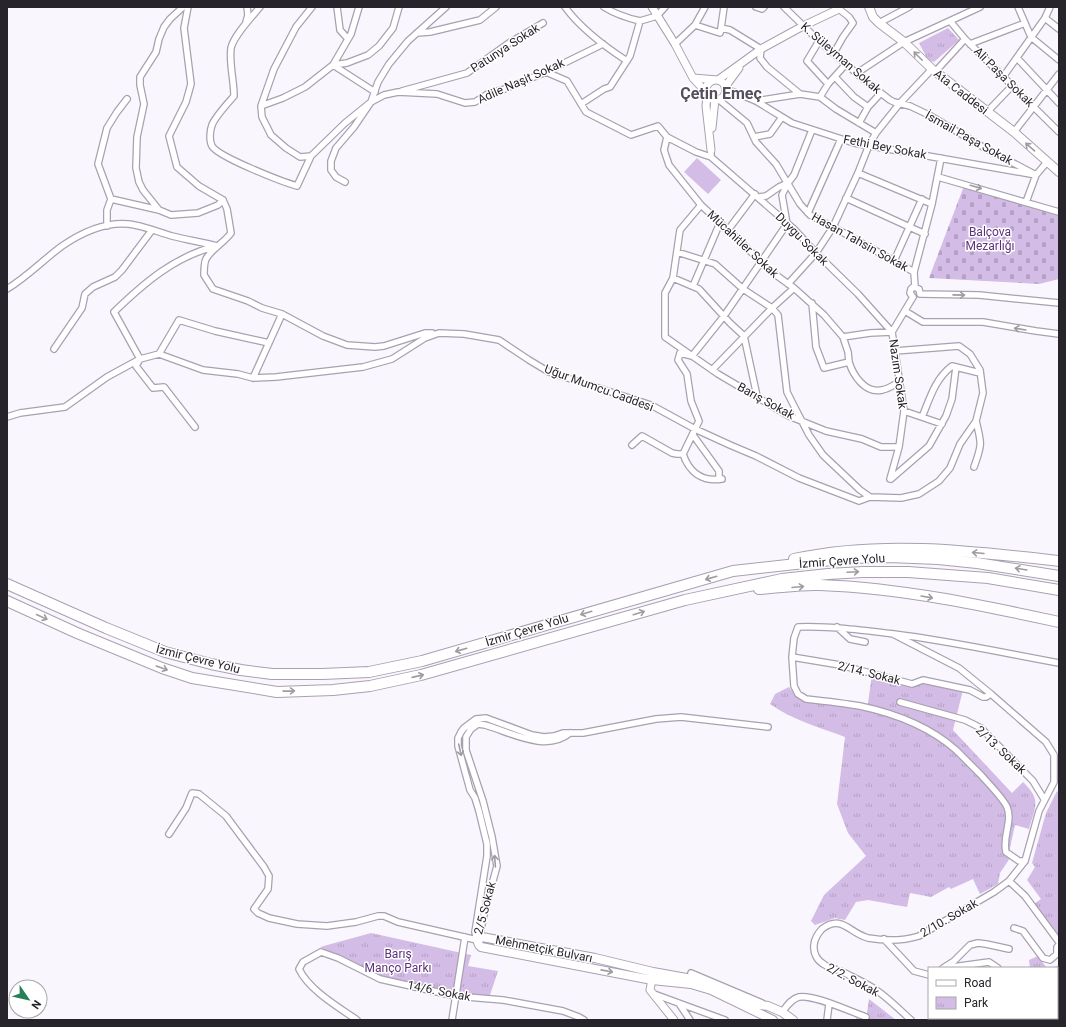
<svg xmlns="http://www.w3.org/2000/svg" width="1066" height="1027" viewBox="0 0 1066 1027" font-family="Roboto,sans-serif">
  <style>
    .grass { fill: #d3bce6 }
    .cemetery { fill: url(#cemetery-stones) }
    .park { fill: url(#park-tufts) }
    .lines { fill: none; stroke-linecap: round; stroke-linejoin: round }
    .minor-casing { stroke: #a9a0b1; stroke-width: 8 }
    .tertiary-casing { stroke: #a9a0b1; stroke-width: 9 }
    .secondary-casing { stroke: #a9a0b1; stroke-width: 10 }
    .motorway-casing { stroke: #a9a0b1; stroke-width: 12 }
    .minor { stroke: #fff; stroke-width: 5.5 }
    .tertiary { stroke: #fff; stroke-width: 7 }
    .secondary { stroke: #fff; stroke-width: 8 }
    .motorway { stroke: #fff; stroke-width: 10 }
    .oneway { stroke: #9e9ca0 }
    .labels { text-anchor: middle; stroke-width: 3; stroke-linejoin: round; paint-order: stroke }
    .street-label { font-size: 12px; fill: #28242b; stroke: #fff }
    .park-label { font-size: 12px; fill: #5e317c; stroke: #fff }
    .district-label { font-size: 16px; font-weight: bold; fill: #564e5d; stroke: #fff }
  </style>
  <defs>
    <pattern id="cemetery-stones" width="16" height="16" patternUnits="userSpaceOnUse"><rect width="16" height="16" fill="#d3bce6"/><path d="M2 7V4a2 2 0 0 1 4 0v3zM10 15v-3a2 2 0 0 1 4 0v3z" fill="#b5a1c5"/></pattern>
    <pattern id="park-tufts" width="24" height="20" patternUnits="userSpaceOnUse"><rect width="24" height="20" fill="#d3bce6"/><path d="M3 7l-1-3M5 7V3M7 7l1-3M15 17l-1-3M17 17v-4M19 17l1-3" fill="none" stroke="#b5a1c5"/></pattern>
  </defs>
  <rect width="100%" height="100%" fill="#faf6fe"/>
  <path class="grass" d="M697,158L721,180L708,194L684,172Z"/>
  <path class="cemetery" d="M964,186L1059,215V279L1039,284L929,278Z"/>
  <path class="park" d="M948,28L959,40L934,62L928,60L919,43Z
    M872,674L963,690L953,730L1012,793L1023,782C1042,800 1035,807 1029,829L1015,825L1009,852L1010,858L1000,873L998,884L980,894L973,879L951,889L949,887L931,897L910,893L907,907L868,900L856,902L845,920L835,918L815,925L811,921L824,895L866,856L848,833L837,804L845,737C819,727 792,720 770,704L775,694L789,687L796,696L806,701L867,710Z
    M1057,791L1059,793V938L1034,904L1041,899L1027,880L1035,867L1032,863L1046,813Z
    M371,933L471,955L468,966L498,971L489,998L398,982L380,978L320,947Z
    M1038,956L1046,967L1050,968H1030L1029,960Z
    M1059,965V1020H1050L1048,1018H1057V968H1053Z
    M869,999L896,1020H856V1018L866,1020Z"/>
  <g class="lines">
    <defs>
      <path id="minor" d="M188,7L184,28L191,84L186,102L169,136L177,167L199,186L223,200
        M260,7C251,18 234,35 231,48C229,64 234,80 234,96C228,103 215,117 212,125C210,130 209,141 212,146C218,157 283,182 297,186L311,156L345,123L371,102L378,82L389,64L408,41L446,7
        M337,7L340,30L348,39
        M565,7C581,29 604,46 627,61
        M604,7C615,14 627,18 640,21
        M724,7L721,28L730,30L761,49L760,58L767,67L800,94
        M756,7L762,9L764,7
        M784,7L819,41L869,84L890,100L894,102L910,106L929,115L983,147L1036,175L1026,202
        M1018,7L1031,37L1059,60
        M1045,18L1059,29
        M950,21L965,39L1059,132
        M246,22L248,15L247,7
        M879,23L909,7
        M695,25L720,33L721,28
        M417,33L430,32L480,20L496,7
        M819,41L807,61L828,84
        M675,44L695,25L705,7
        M970,44L1025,23
        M834,53L843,37L853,23L849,17L839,9
        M1017,58L1059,103
        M333,65L347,63L368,55L379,46L393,28L399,7
        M333,65L375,92
        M546,72L567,81L586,112L631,135L658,126L667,137L696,152L711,157
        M935,72L965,39
        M857,73L904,42L980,7
        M835,77L854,97L868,107
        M1003,77L1045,18L1050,7
        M725,90L734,92L756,101L792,123L854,143L1036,175L1047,162
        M402,91L467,73L509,43L543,23
        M820,97L836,109L876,133
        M718,99L747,123L756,142L776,164L800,204L810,215L833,227L914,272
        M756,101L800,94L820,97L828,84L846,64
        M581,104L604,89L610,87L630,56L640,21L657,16L665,7
        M261,106L274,69L296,27L312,7
        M987,112L1012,86
        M859,123L868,107L881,93
        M1014,132L1059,74
        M667,137L664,150L669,165L701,205L745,246L769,270L794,288L824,315L843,337L870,333L892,332
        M754,137L770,134L782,117
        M711,150V157L794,229L816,253L858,294L892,332
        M311,156L300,157L286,148L271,135L262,117L261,106L283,98L305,87L333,65L351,34L359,7
        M858,173L932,204
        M938,177L1059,212
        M345,182L336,177L331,170V161L336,148L354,127L371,102L384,95L398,92L437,94L465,103L475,102L489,93L502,90L546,72L603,44
        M759,197L766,196L779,187L788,183L794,175L812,130
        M846,198L925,234
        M111,199L98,164L107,128L117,112L127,99
        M223,200L227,209L231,233C224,243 212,248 206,259C204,263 204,270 204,275L213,289L248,301L262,308L282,314L323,336L347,345L375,347L384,346L425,333H432
        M701,205L680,230L673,278L665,293V337L718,374L789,416L826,431L862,439L881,447H899
        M159,210L143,190L139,182L136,168L137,137L144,104L140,85V77L156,52L159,39L164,27L170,19L183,7
        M808,213L841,139
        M107,226V210L111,199L159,210L171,215L198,213L218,205L223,200
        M677,252L715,264L743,289L772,308L778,315L787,392L793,404L809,435L823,455L860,490L870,497
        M894,261L922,199
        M673,278L699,289L730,323L744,336L757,396
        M788,284L816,253L833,227L858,173L869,145L876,133L900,103L932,69
        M693,286L719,225L728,230L755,194
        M915,287L914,272L932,204L941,158
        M7,289C27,277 43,260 62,246C81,233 104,222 128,224C141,225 158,232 172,236C187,240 202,242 217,246
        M920,294L979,295L1059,303
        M913,297L910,293L911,289L913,287L919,289L920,294
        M812,303L816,347L824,368L849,362L848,352L843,337
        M905,311L923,322H983L1036,331L1059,334
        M54,349L82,308L85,294L93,287L115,277L122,270L152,230
        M159,354L203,370L238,374L253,378L276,377L363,367L392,359L425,338L439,333L464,334L499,340L529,360L549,372L651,405L695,429L730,445L756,456L799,478L859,501L870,497L901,498L919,494L939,481L950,468L960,444L976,421L983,393L980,370L970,354L959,346L895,351
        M849,362C853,375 865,394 882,390C888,389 894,385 899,382
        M712,370L772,308L794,288
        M253,378L282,314
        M904,411L942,424
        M7,417L20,413L65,407L107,377L140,359L159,354L179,320L215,331L269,343
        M922,417C930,398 935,379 952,366L980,373
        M195,427L164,387L153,388L136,366L140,359L114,312C144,283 175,256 217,246
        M693,435L719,471V479
        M632,445L642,436L672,453L677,454H683L699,421L691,401L687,374L678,360L680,353L692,356L724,316L787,224L782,195L788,183
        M683,454C689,472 702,482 722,479
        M974,467C982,445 982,444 976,421
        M890,479L899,447L904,411L892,332L913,297
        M891,479L929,446L946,416L952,399L956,367
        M837,627L850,639L865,642
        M893,634L959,668L991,694L1046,742L1054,755V782L1039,811L1025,861L1009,881L994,892L919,936C903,941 885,941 868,938C849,933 842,914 822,929C818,933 814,940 814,945C813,953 817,961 825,965C831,969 838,969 845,973C856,979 869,984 879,992C890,1000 901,1011 911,1020
        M792,657L840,665L912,684L923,680L970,690L983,697H986L991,694
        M900,702L965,720L981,728L1033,781L1044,799
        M169,834L186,808L192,793L199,794L226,816L264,867L269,876L268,889L254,909L258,913L269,918L297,924L327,926L356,922L378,916H384L398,922L477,940
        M1025,861H1019L1006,852C1002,837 1013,821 1007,807C1003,798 987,782 980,774C972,766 964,758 956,750C930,727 893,713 860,706C842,703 824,701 806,699L798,694L794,686L792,657L794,638L798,627C830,626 862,630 894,634C950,641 1004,653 1059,663
        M1009,881L1025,896L1059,942
        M1014,928L1023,931L1043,958L1050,960L1057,954V947L1059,945
        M884,939L914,971L929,975
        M477,940L475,932L487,856V844L479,811L475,798L470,790L458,746V738L461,732L464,728L476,719L486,718L532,735L544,737L554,736L563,733H583L656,719L681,717L768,727
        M477,940L481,929L485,910L497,866L492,837L483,801L466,750V737L471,729L478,724L485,725C510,732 546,753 570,733
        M943,968L954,961L970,945L978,943L986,944L1009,949
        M945,968L989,962L998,968
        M691,973L762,1003
        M654,994L725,1020
        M680,1005L690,1020
        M782,1012C787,1006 791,999 799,997C813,994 851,1012 866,1017
        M357,1020C338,1007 309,990 299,969L303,962L321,952L338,958L380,979L455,996L503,1000L563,1011L579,1017L584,1020
        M452,1020L465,937
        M827,1020L829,1004
        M985,1020V1018"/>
      <path id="tertiary" d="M652,7L675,44L693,78L706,92
        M693,78L718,80L761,49L803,26L839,9
        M706 90a10 10 0 1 1 20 0a10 10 0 1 1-20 0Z
        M725,87L739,68
        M707,95L706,106L711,150
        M712,128L715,99
        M653,974L650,990L674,1020"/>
      <path id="secondary" d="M869,7L873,17L879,23L904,42L932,69L1014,132L1059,172
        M773,1020L711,990L691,984L652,980L481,947L479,945L477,940L482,937L595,958L653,972L692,979L752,1004L768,1006L782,1012L793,1020"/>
      <path id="motorway" d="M794,559C882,540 971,551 1059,561
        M7,584L106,628L165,652L211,664L241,670L272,674H322L369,672L422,661L733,571L850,558L889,557L938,559L977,563L1059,576
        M759,589C779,588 800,584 820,585C901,588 981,605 1059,622
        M7,601L77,633L162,668L192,678L277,692L333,690L370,686L421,675L685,600L782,579L828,574L863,572H908L988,578L1059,590"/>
    </defs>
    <use href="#minor" class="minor-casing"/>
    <use href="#tertiary" class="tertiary-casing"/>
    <use href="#secondary" class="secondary-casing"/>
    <use href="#motorway" class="motorway-casing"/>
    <use href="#minor" class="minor"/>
    <use href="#tertiary" class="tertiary"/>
    <use href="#secondary" class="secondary"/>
    <use href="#motorway" class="motorway"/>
  </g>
  <defs><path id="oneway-shaft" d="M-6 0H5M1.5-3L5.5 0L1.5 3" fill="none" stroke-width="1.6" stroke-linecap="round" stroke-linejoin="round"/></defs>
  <g class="oneway">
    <use href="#oneway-shaft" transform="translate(918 56) rotate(-135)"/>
    <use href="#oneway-shaft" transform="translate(1030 147) rotate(-139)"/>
    <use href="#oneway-shaft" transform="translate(976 187) rotate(16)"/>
    <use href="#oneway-shaft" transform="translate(959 295) rotate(1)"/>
    <use href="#oneway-shaft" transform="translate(1020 329) rotate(-171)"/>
    <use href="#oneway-shaft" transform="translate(978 553) rotate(-175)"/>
    <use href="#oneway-shaft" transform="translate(1021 569) rotate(-171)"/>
    <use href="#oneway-shaft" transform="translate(853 572) rotate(-3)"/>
    <use href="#oneway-shaft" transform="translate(711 578) rotate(164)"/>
    <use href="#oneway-shaft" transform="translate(798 587) rotate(-5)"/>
    <use href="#oneway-shaft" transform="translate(927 597) rotate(10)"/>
    <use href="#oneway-shaft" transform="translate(586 613) rotate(163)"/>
    <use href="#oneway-shaft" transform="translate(639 613) rotate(-17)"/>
    <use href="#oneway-shaft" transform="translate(42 617) rotate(25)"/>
    <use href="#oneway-shaft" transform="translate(461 650) rotate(164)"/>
    <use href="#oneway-shaft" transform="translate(162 668) rotate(20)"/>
    <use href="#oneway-shaft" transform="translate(418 676) rotate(-13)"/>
    <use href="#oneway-shaft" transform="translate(289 691) rotate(-1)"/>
    <use href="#oneway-shaft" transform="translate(460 750) rotate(77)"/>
    <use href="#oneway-shaft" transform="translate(495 861) rotate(-94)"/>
    <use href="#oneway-shaft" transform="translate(607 971) rotate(11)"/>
  </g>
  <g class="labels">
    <g class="street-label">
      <text transform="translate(505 48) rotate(-33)" y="4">Patunya Sokak</text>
      <text transform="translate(841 58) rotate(41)" y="4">K. Süleyman Sokak</text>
      <text transform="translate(1004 77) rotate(45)" y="4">Ali Paşa Sokak</text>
      <text transform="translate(521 81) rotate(-24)" y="4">Adile Naşit Sokak</text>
      <text transform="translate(961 92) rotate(38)" y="4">Ata Caddesi</text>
      <text transform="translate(969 138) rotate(29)" y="4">İsmail Paşa Sokak</text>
      <text transform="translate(885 147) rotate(11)" y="4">Fethi Bey Sokak</text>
      <text transform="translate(802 239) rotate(45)" y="4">Duygu Sokak</text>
      <text transform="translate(860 242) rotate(29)" y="4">Hasan Tahsin Sokak</text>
      <text transform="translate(743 244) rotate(43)" y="4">Mücahitler Sokak</text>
      <text transform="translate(898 374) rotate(82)" y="4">Nazım Sokak</text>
      <text transform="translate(599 388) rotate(20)" y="4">Uğur Mumcu Caddesi</text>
      <text transform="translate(766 401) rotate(29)" y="4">Barış Sokak</text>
      <text transform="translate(842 561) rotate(-4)" y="4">İzmir Çevre Yolu</text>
      <text transform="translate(527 630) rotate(-17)" y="4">İzmir Çevre Yolu</text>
      <text transform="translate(198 659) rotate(14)" y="4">İzmir Çevre Yolu</text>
      <text transform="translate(869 673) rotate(14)" y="4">2/14. Sokak</text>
      <text transform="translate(1001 750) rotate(43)" y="4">2/13. Sokak</text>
      <text transform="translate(485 908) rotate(-75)" y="4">2/5 Sokak</text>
      <text transform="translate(949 918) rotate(-30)" y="4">2/10. Sokak</text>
      <text transform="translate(544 949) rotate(11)" y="4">Mehmetçik Bulvarı</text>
      <text transform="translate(853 980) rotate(28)" y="4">2/2. Sokak</text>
      <text transform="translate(439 991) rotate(11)" y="4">14/6. Sokak</text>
    </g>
    <g class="park-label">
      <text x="990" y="236">Balçova<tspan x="990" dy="14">Mezarlığı</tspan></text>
      <text x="398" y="958">Barış<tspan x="398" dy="14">Manço Parkı</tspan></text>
    </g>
    <g class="district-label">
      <text x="721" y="99">Çetin Emeç</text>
    </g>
  </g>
  <rect width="1066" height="1027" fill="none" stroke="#28242b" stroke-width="16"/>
  <rect x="928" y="967" width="130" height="52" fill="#ffffff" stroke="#a9a7aa"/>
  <rect x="936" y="980" width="20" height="6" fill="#ffffff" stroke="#a9a7aa"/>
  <text x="964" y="987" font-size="12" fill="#28242b">Road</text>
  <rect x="936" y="997" width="20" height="12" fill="url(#park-tufts)" stroke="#a9a7aa"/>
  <text x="964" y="1007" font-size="12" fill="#28242b">Park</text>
  <g transform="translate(28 999) rotate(124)"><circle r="19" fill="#ffffff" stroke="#a9a7aa"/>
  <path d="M0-3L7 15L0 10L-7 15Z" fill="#238057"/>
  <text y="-6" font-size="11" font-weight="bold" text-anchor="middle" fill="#28242b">N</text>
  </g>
</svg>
